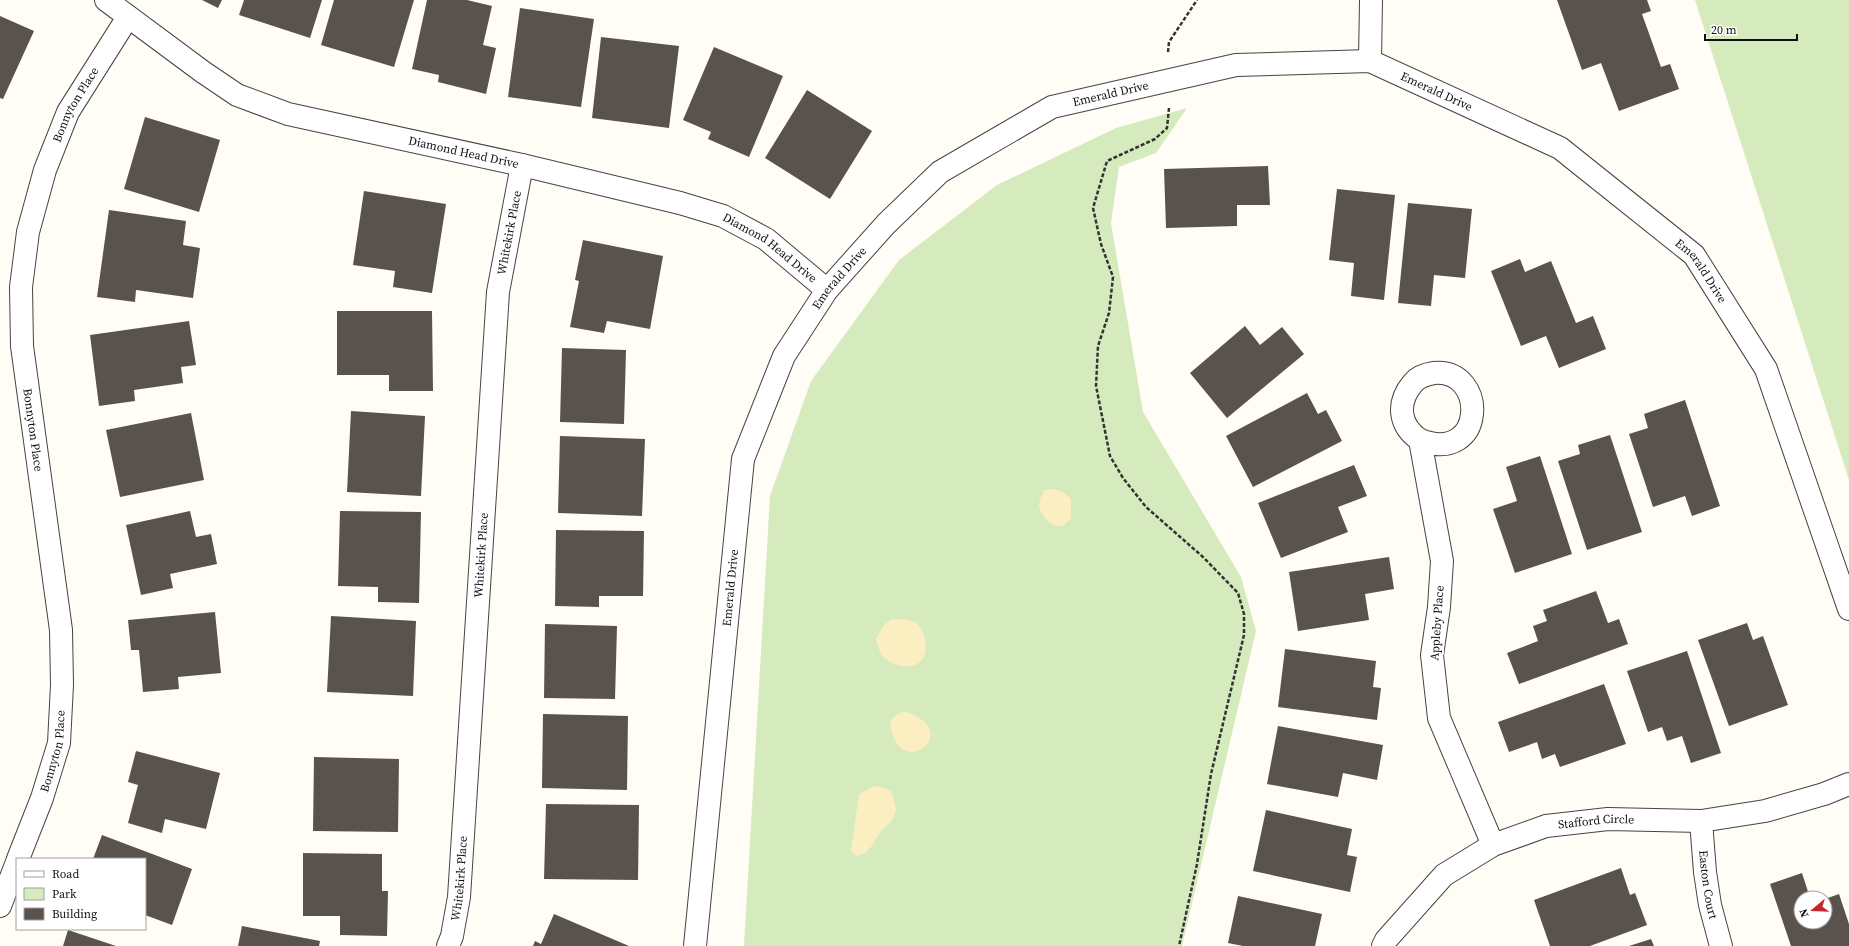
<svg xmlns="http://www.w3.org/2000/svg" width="1849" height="946" viewBox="0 0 1849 946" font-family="'Source Serif 4',serif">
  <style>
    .green { fill: #d5ebbd }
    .sand { fill: #fbeec1 }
    .building { fill: #5a524d }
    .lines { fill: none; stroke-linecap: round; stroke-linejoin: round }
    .minor-casing { stroke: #444; stroke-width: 24 }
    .path { stroke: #333; stroke-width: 2.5; stroke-dasharray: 4 2; stroke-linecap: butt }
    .minor { stroke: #fff; stroke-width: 22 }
    .labels { text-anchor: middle; stroke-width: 4; stroke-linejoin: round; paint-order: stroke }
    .street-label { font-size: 12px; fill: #111; stroke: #fff }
  </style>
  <rect width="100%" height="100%" fill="#fffdf5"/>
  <path class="green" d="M1695,0H1849V480Z
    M1187,108L1156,153L1119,167L1111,223L1143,412L1241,577L1256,631L1182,946H744L770,496L811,381L899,260L997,185L1116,128Z"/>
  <path class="sand" d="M1052,489L1061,491L1071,499V518C1069,520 1067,523 1064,525C1053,530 1040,516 1039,505C1039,500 1042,495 1044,490Z
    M892,619C900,619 909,618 916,623C926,630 930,653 920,662C909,671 889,665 881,654C879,650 878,644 876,639L884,625Z
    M904,711C969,731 895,786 890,721L896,715Z
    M874,786L884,788L892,792L896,811L892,821L881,831L871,847L864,854L856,856L851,850L859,794Z"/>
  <path class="building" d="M202,0H222L218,8Z
    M244,0H322L310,38L239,15Z
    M334,0H414L394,67L321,45Z
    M427,0H467L492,6L483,45L496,48L486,94L438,82L439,75L412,69Z
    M1557,0H1647L1651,11L1642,14L1661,67L1670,64L1679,89L1619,111L1601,63L1582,70Z
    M520,8L594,19L581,107L508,97Z
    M0,16L34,31L3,99L0,98Z
    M601,37L679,46L669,128L592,118Z
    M714,47L783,76L749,157L708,139L711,132L683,120Z
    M807,90L872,131L830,199L765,158Z
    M145,117L220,140L199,212L124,189Z
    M1268,166L1270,205H1237V226L1166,228L1164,169Z
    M1337,189L1395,195L1384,300L1351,296L1354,263L1329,260Z
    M364,191L446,204L432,293L393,287L395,271L353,265Z
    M1408,203L1472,209L1465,278L1434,275L1431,306L1398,303Z
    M109,210L186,221L183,245L200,248L193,298L136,290L135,302L97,297Z
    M583,240L663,256L650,329L607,321L604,333L570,327L579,281L575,280Z
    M1520,259L1525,272L1551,261L1576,323L1593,316L1606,349L1559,368L1546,336L1521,346L1491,271Z
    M337,311H432L433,391H389V375H337Z
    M189,321L196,365L181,367L183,383L134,390L135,401L99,406L90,335Z
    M1245,326L1260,345L1282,327L1304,354L1227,418L1190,373Z
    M562,348L626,350L624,424L560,422Z
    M1307,393L1318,414L1326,410L1342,441L1253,487L1226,436Z
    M1685,400L1720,506L1692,516L1685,496L1653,507L1629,434L1648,428L1644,414Z
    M351,411L425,416L421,496L347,492Z
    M191,413L204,480L120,497L106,430Z
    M1610,435L1642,532L1587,550L1558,461L1580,454L1578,445Z
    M560,436L645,439L642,516L558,513Z
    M1540,456L1572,554L1515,573L1493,509L1517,501L1506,467Z
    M1354,465L1367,496L1338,507L1348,532L1281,558L1258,503Z
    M190,511L196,537L211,534L217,564L170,574L173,588L141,595L126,525Z
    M340,511L421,512L419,603L378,602V587L338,586Z
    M556,530L644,531L643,596H599V607L555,606Z
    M1389,557L1394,589L1365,594L1369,620L1298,631L1289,572Z
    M1596,591L1608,623L1619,619L1628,644L1519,684L1507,653L1538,641L1533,626L1547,621L1543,610Z
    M215,612L221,673L178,677L179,689L143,692L139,650H131L128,620Z
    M331,616L416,621L413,696L327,692Z
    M1747,623L1753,640L1763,636L1788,705L1729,726L1698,640Z
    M545,624L617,626L615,699L544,698Z
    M1285,649L1376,661L1373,687L1381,688L1377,720L1278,707Z
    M1687,651L1721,753L1691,763L1682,736L1667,741L1662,727L1648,732L1627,671Z
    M1604,684L1626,744L1560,767L1555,754L1542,759L1537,742L1509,752L1498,722Z
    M543,714L628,716L627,790L542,788Z
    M1278,726L1383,745L1377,780L1343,773L1338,797L1267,784Z
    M136,751L220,773L206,829L165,819L162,833L128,823L138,785L128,782Z
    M314,757L399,759L398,832L313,831Z
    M546,804L639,805L638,880L544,879Z
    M1266,810L1352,829L1347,855L1357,857L1350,892L1253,871Z
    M102,835L192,869L172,925L145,915V859H93Z
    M303,853L382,854V891H388L387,936L340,935V916H303Z
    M1621,868L1630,895L1635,893L1647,925L1590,946H1550L1534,900Z
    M1802,873L1810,898H1801V922H1825V899L1839,894L1849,924V946H1791L1770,884Z
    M1238,896L1322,914L1315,946H1243L1228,943Z
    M554,914L629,946H533L535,941L541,944Z
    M242,926L320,941L319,946H238Z
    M68,930L116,946H63Z
    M1651,939L1654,946H1629Z"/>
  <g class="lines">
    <defs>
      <g id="minor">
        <path id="s1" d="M106,0L203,72L237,95L288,114L522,165L680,203L723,216L766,239L827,290"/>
        <path d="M1370,61L1371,0"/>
        <path d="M1420,440C1399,426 1396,403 1413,383C1418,377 1427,374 1434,373C1488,368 1486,465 1420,440L1442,561L1439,607L1432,655L1439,718L1493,845"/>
        <path id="s2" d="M1701,821L1705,872L1710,905L1721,946"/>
        <path id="s3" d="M18,859L42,798L59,743L62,685L61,630L22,346L21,287L28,232L45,170L68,112L128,17"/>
        <path d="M0,906L17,862"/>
        <path id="s4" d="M448,946L452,936L459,897L498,292L522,165"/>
        <path id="s5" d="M695,946L743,459L784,356L827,290L886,224L940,172L1052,107L1236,65L1370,61L1560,148L1694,255L1766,369L1849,609"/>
        <path id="s6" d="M1383,946L1386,940L1444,875L1493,845L1546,826L1608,819L1701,821L1765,811L1824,794L1849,784"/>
      </g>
    </defs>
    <use href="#minor" class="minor-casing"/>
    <path class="path" d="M1168,52L1169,42L1197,0
      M1169,108L1167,128L1155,139L1107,161L1093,208L1101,244L1113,277L1109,313L1098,346L1096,386L1110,456L1123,478L1146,507L1203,557L1238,593L1244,614V635L1211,774L1197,864L1179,946"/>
    <use href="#minor" class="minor"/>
  </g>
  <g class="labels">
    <g class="street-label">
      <text dy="4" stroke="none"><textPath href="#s5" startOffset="1368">Emerald Drive</textPath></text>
      <text dy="4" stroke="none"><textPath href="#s5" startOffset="1032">Emerald Drive</textPath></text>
      <text dy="4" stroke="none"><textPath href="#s3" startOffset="774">Bonnyton Place</textPath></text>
      <text dy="4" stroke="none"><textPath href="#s1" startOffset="396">Diamond Head Drive</textPath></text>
      <text dy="4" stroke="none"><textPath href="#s4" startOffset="717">Whitekirk Place</textPath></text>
      <text dy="4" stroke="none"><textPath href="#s1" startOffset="720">Diamond Head Drive</textPath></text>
      <text dy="4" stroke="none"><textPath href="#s5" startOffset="1692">Emerald Drive</textPath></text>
      <text dy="4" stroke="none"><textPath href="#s5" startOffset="696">Emerald Drive</textPath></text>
      <text transform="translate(33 430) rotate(82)" y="4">Bonnyton Place</text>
      <text dy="4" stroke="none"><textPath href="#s4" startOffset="393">Whitekirk Place</textPath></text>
      <text dy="4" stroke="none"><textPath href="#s5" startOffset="360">Emerald Drive</textPath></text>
      <text transform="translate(1437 623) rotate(-86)" y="4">Appleby Place</text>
      <text dy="4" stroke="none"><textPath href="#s3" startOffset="114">Bonnyton Place</textPath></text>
      <text dy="4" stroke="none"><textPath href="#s6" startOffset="258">Stafford Circle</textPath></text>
      <text dy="4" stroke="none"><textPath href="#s4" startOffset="69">Whitekirk Place</textPath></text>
      <text dy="4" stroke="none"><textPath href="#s2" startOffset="64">Easton Court</textPath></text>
    </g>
  </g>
  <rect x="16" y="858" width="130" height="72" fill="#ffffff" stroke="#a0a0a0"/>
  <rect x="24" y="871" width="20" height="6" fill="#ffffff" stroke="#a0a0a0"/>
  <text x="52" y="878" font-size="12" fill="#111111">Road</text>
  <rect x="24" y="888" width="20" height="12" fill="#d5ebbd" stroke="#a0a0a0"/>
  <text x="52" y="898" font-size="12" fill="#111111">Park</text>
  <rect x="24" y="908" width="20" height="12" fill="#5a524d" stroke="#a0a0a0"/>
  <text x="52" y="918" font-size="12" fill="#111111">Building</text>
  <g transform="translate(1813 910) rotate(251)"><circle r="19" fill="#ffffff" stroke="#a0a0a0"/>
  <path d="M0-3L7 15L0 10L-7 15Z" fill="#c4262e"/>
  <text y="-6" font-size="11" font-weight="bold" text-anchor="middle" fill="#111111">N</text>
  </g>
  <path d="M1705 34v6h92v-6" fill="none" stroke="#111111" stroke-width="2"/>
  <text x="1711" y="34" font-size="12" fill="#111111" stroke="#ffffff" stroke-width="3" paint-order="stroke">20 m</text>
</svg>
